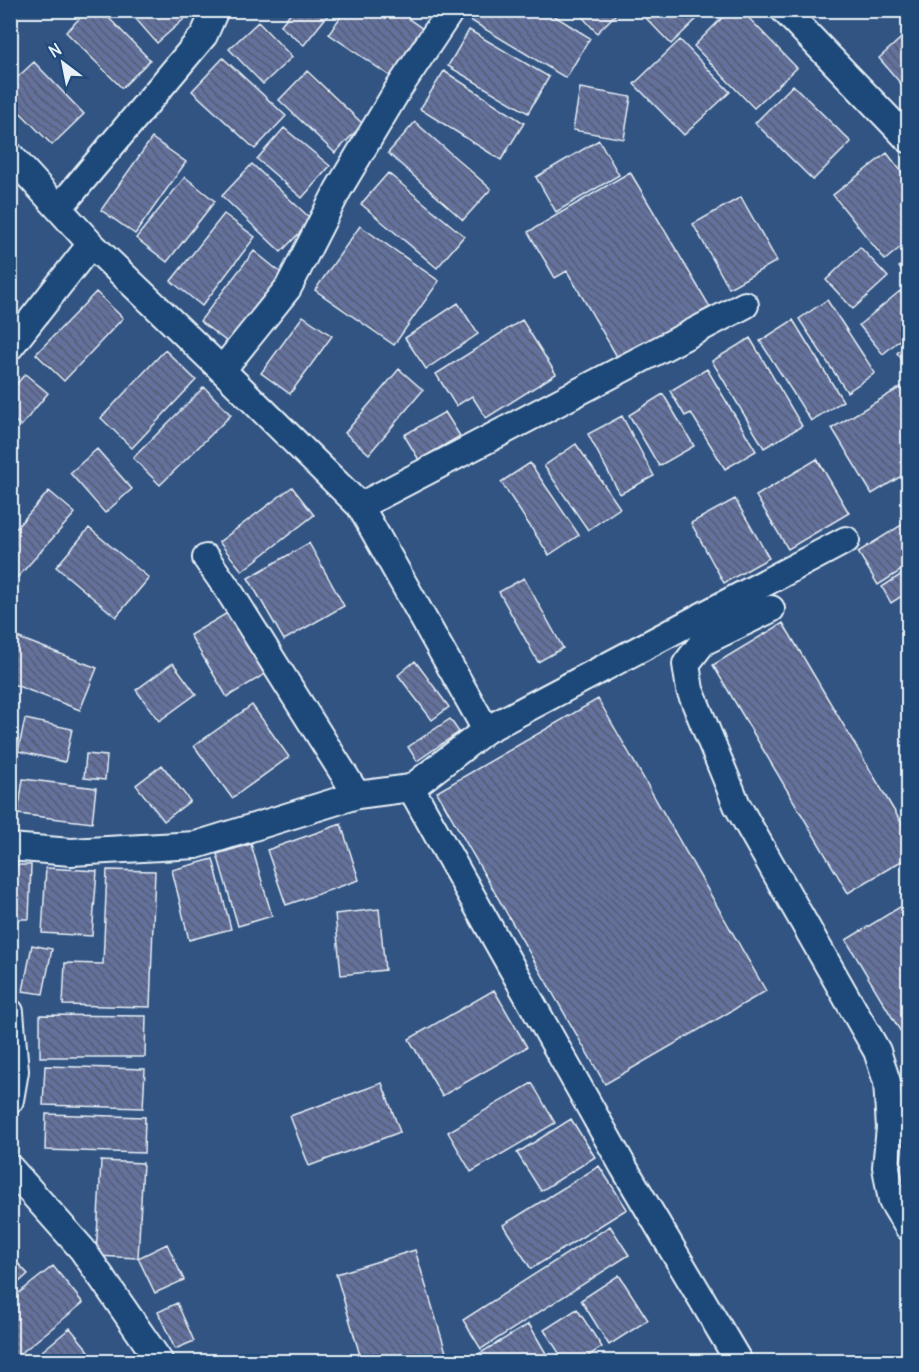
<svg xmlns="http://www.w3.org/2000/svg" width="919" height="1372" viewBox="0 0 919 1372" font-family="Delius,sans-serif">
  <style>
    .building { fill: url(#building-back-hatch); stroke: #e8f1f8; stroke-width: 1.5 }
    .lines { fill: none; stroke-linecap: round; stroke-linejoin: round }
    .minor-casing { stroke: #e8f1f8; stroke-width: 30 }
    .minor { stroke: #1f4a7a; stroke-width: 26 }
  </style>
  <defs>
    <pattern id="building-back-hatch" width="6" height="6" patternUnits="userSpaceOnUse" patternTransform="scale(1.5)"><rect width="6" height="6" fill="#64719c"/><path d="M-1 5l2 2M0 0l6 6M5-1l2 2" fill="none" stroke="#555c73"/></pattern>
  </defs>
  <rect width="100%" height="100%" fill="#325483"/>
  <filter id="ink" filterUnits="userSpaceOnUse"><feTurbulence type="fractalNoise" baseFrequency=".0167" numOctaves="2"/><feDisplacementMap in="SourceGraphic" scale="12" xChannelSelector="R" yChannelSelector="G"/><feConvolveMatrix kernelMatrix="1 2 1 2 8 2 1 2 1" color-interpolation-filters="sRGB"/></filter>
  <g filter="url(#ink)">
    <path class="building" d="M88,10H101L150,60L122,88L66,32Z
      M128,10H192L193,11L157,43Z
      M293,10H332L304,45L280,26Z
      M345,10H396L423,29L390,76L329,34Z
      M475,10H545L590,38L566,78L470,20Z
      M576,10H620L597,33Z
      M654,10H706L671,44L646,18Z
      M730,10H741L797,68L754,108L694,46Z
      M258,22L292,57L263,84L229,49Z
      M469,30L549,77L528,113L448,66Z
      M908,32V92L879,58Z
      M680,40L730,92L684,135L634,84Z
      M223,58L286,116L255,149L192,91Z
      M34,62L84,114L52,145L10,102V84Z
      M307,71L363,124L335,153L279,100Z
      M444,71L524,123L501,160L420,109Z
      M793,85L851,142L813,180L755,123Z
      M580,88L631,97L624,139L573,130Z
      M415,122L491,189L463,220L388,153Z
      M284,128L330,166L302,198L257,159Z
      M152,138L186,162L135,234L101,210Z
      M599,140L619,175L556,212L536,177Z
      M887,153L908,180V241L885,260L833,195Z
      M252,164L312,220L281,252L222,196Z
      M630,172L710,307L619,360L567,271L555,278L528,232Z
      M388,173L464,236L437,268L361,204Z
      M185,177L215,201L167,262L136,238Z
      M741,197L777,261L729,288L693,224Z
      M224,214L255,237L202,306L171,281Z
      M360,226L439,281L394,345L315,290Z
      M860,247L888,277L853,309L826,280Z
      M254,251L289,279L235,348L200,321Z
      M908,259V278L899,267Z
      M900,291L908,302V333L883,354L859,325Z
      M96,292L123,318L64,381L36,354Z
      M827,300L875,373L847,392L799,319Z
      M458,303L478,334L426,369L405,338Z
      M303,316L332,336L290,394L261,373Z
      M522,320L556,374L486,418L472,396L456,406L436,374Z
      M793,320L843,401L811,421L760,341Z
      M750,338L802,426L764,448L712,361Z
      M908,343V367L897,353Z
      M165,350L196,380L132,448L101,418Z
      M399,369L423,390L369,454L345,433Z
      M707,369L756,451L725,469L691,413L685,416L670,391Z
      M25,374L48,393L21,426L10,417V392Z
      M204,387L231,415L160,485L133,458Z
      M901,387L908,400V472L872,494L832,428Z
      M663,394L694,446L659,466L629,415Z
      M445,412L460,436L419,460L404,435Z
      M622,416L654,476L620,494L588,434Z
      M576,444L620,508L588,530L544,466Z
      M97,449L132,489L105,513L70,473Z
      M817,459L849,513L788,549L756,496Z
      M530,463L579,535L549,555L501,482Z
      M292,487L314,515L242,571L219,542Z
      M49,491L75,513L18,577L10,570V535Z
      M735,499L769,558L724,583L691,523Z
      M903,524L908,533V566L878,585L858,552Z
      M89,528L149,578L116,617L56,567Z
      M309,543L344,606L284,640L248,578Z
      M908,570V592L891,603L882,587Z
      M524,578L563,648L538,662L499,592Z
      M229,612L265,674L227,697L190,635Z
      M783,623L908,834V857L848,893L713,665Z
      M14,636L97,668L80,710L10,683V644Z
      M415,661L449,707L432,720L398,675Z
      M173,663L196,694L159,721L136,690Z
      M598,699L766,991L605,1084L437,792Z
      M252,705L289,757L232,798L194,746Z
      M25,719L72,729L65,762L18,751Z
      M450,719L459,732L417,761L408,747Z
      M86,754L107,756L105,780L84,778Z
      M162,765L190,801L164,821L136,785Z
      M23,779L96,788L92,823L18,814Z
      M341,824L359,880L286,905L267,850Z
      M251,844L272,916L238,926L217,854Z
      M213,859L231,929L189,940L172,870Z
      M12,865H31L29,919H10Z
      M46,868L97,871L92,936L42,933Z
      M107,870L155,871L150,1007L63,1005L65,963L103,964Z
      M908,902V1044L846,940Z
      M379,909L385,970L341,975L335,914Z
      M32,945L52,949L43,994L23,991Z
      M494,990L527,1047L442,1096L409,1039Z
      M40,1015L146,1016L145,1057H40Z
      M45,1066L145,1069L143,1108L43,1105Z
      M382,1083L400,1132L309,1166L290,1116Z
      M532,1083L555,1123L471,1172L448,1132Z
      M46,1114L145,1117L144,1153L45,1150Z
      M571,1119L595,1157L541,1191L517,1153Z
      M101,1161L143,1163L138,1258L96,1256Z
      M599,1166L627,1209L531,1269L503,1225Z
      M10,1212L17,1220L10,1224Z
      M610,1226L629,1255L481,1349L463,1320Z
      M167,1244L184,1280L155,1293L138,1258Z
      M415,1250L449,1362H362L336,1274Z
      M10,1255L28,1274L10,1290Z
      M53,1266L83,1303L10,1362V1300Z
      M619,1275L648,1320L609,1345L581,1300Z
      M177,1303L194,1341L175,1349L158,1312Z
      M577,1309L602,1347L579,1362H565L544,1330Z
      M529,1324L551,1362H480L477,1355Z
      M70,1328L98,1362H29Z"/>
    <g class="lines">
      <defs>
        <path id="minor" d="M784,10L908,139
          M10,155L91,244L222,370L360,506L486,730
          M59,208L204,35L215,10
          M10,347L91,244
          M222,370L288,288L338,190L397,91L451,10
          M360,506L745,305
          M206,558L229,591L357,795
          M771,609L703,642L686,664L690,690L737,805L877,1051L887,1082L890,1128L886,1167L892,1201L908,1227
          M411,788L623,1166L739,1362
          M10,847L71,852L196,845L357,795L411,788L486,730L846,540
          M10,1012L15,1071L10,1100
          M10,1168L82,1249L160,1362"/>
      </defs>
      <use href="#minor" class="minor-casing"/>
      <use href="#minor" class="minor"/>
    </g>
  </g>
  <rect width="919" height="1372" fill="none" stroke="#1f4a7a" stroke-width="36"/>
  <rect x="18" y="18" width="883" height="1336" fill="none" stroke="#e8f1f8" stroke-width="2" filter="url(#ink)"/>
  <g transform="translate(63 63) rotate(328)" stroke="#1f4a7a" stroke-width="4.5" paint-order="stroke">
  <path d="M0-4.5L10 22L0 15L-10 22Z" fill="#e8f1f8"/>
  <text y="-9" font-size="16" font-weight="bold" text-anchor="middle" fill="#e8f1f8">N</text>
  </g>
</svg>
